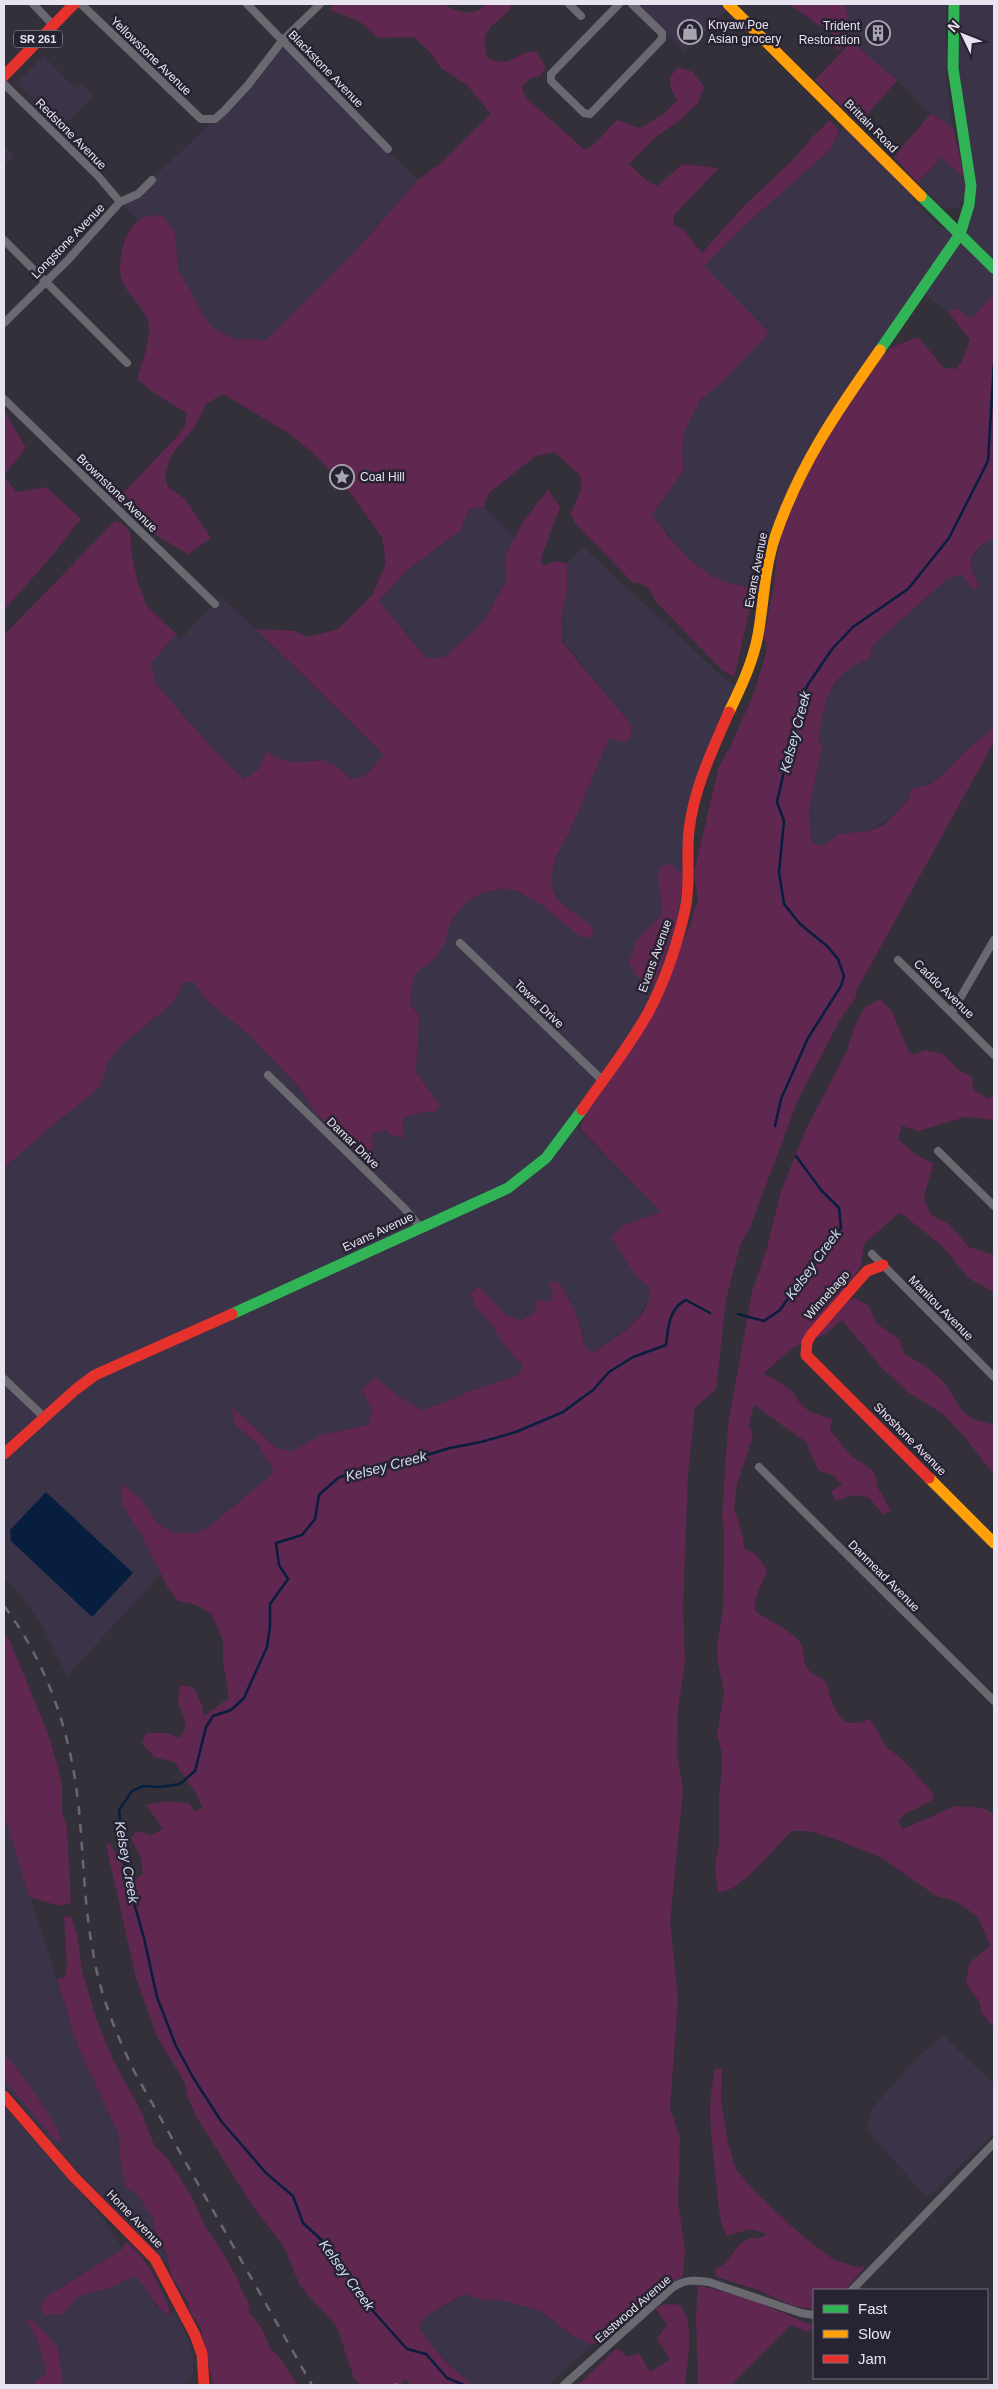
<svg xmlns="http://www.w3.org/2000/svg" width="998" height="2389" viewBox="0 0 998 2389" font-family="Helvetica,sans-serif">
  <style>
    .built { fill: #3b3449 }
    .green { fill: #602750 }
    .water { fill: #081e3f }
    .lines { fill: none; stroke-linecap: round; stroke-linejoin: round }
    .stream { stroke: #081e3f; stroke-width: 2.5 }
    .street { stroke: #6b6970; stroke-width: 8 }
    .fast { stroke: #30b455; stroke-width: 11 }
    .slow { stroke: #ff9f0a; stroke-width: 11 }
    .jam { stroke: #e5322d; stroke-width: 11 }
    .rail { stroke: #6a676f; stroke-width: 2.5; stroke-dasharray: 9 9; stroke-linecap: butt }
    .labels { text-anchor: middle; stroke-width: 5; stroke-linejoin: round; paint-order: stroke }
    .shield { fill: #282333; stroke: #aeaab7; stroke-width: 1 }
    .shield-label { font-size: 11px; font-weight: bold; fill: #e7e4ef }
    .poi-label { font-size: 12px; fill: #e7e4ef; stroke: #282333; text-anchor: start }
    .street-label { font-size: 12px; fill: #e7e4ef; stroke: #282333 }
    .water-label { font-size: 14px; font-style: italic; fill: #d1def2; stroke: #282333 }
  </style>
  <rect width="100%" height="100%" fill="#33303a"/>
  <path class="built" d="M637,4H728L730,6L685,52Z
    M845,4H946V79L953,128L925,109L894,77L884,70L848,38L849,21Z
    M954,4H994V268L960,234L792,491L764,593L755,588L738,586L717,579L694,565L652,515L684,470L682,454L684,432L700,400L719,385L703,266L744,226L830,150L839,131L847,122L910,184L913,200L938,226L960,234L969,217L958,106Z
    M283,43L388,152L418,180L361,245L266,340L234,339L213,328L202,314L193,295L178,270L175,232L141,218L139,220L120,203L153,178L214,120Z
    M44,56L76,89L82,83L94,95L62,127L17,83Z
    M4,145L14,155L4,165Z
    M941,157L965,179V197L959,207L953,209L942,207L918,183Z
    M960,238L994,271V294L971,319L957,308L948,312L923,293Z
    M484,507L515,538L505,557L507,580L483,622L445,657L427,659L379,601L406,571L460,531L469,509Z
    M994,539V724L991,731L966,751L939,778L909,794L908,800L891,817L869,831L838,834L825,845H817L811,840L809,809L822,745L818,741L823,706L831,690L844,671L869,659L873,645L946,580L961,574L972,589L979,587L971,563L974,555L987,540Z
    M583,547L727,681L742,687L699,783L687,893L661,983L573,1124L661,1212L624,1225L635,1275L650,1288L651,1297L633,1324L593,1353L585,1347L581,1325L573,1311L568,1296L553,1292L551,1302L521,1320L507,1317L479,1288L470,1293L477,1309L490,1322L503,1344L522,1365L517,1376L470,1391L448,1401L422,1410L398,1396L376,1377L362,1389L372,1412L368,1425L321,1435L290,1452L275,1447L264,1435L238,1426L258,1445L274,1472L209,1527L195,1533H175L157,1523L141,1499L142,1536L162,1573L67,1676L40,1621L18,1592L4,1579V1168L54,1124L122,1045L169,1006L179,992L183,982H194L205,999L247,1033L302,1091L315,1113L371,1144V1134L385,1130L393,1136L402,1128L403,1118L423,1112L435,1096L416,1072L419,1016L410,1004L414,974L435,959L445,943L449,926L455,915L468,901L481,893L498,889L513,890L542,905L581,937H593L568,907L557,897L551,877L562,844L570,831L609,739L631,724L562,640L561,617L567,591V564Z
    M220,597L256,629L384,755L363,777L350,779L336,766L312,759L301,762L284,761L268,752L258,770L245,779L214,750L156,684L151,663L176,634L181,639Z
    M4,1813L78,2047L119,2135L118,2151L123,2168L126,2188L137,2194L152,2217L170,2267L66,2159L4,2085Z
    M943,2035L994,2085V2133L927,2198L866,2129L872,2109L912,2063Z
    M4,2106L105,2221L123,2249L46,2297L62,2308L75,2291L115,2286L133,2276L137,2278L144,2285L156,2306L169,2315L175,2313L188,2338L193,2354V2375L183,2385H93L89,2383L85,2385H63L58,2347L33,2320L27,2319L36,2338L47,2372L32,2385H4Z
    M464,2294L479,2299L505,2301L540,2311L575,2337L592,2345L549,2385H472L448,2364L431,2345L419,2326L425,2316Z"/>
  <path class="green" d="M332,4H445C455,12 476,18 485,4H512C504,25 477,21 487,57C511,70 515,52 535,51L546,67L540,76L531,78L522,86L525,97L585,150C598,144 606,130 617,120L640,128L664,114L677,100L671,89L670,78L677,67L693,72L704,87L698,103L680,120L657,136L629,164L648,182L657,186L683,164L719,168L675,214L673,224L683,229L702,253L743,207L794,159L811,138L830,120L839,131L830,150L744,226L704,266L769,333L719,385L700,400L684,432L682,454L684,470L652,515C670,538 690,566 718,579C730,585 742,585 755,588L734,677L722,670L655,601C650,588 646,584 632,582L575,523L571,513L581,489L580,475L554,452L536,456L505,480L489,493L484,507L469,509L460,531L406,571L379,601L427,659L445,657L483,622L507,580L505,557L522,523L548,490L560,507L541,558L543,566L557,561L567,564V591L561,617L562,642L631,724V736L626,742L609,739L570,831C559,849 545,875 556,896C562,906 583,919 592,926L593,937H581L542,905L514,890L498,889L482,893L468,901L455,915L449,926L445,943L435,959L414,974L410,1004L419,1016L416,1072L440,1105L435,1112H423L403,1118L404,1138L393,1136L385,1130L372,1134L373,1152L358,1151L315,1113L302,1091L287,1074L247,1033L205,999L194,982H183L179,992L169,1006L122,1045L108,1062L100,1087L54,1124L4,1168V635L115,521L121,523L130,532L132,556L138,584L147,606L176,634L151,663L156,684L214,750L244,779L258,770L267,752L284,761L301,762L323,760L336,766L351,779L363,777L384,755L256,629L295,631L308,637L338,629L373,594L386,563L382,537L346,487L312,452L288,433L223,394L206,404L196,425L171,456L165,474L167,486L186,500L211,538L188,554L159,537L116,501L184,429L187,413L154,393L137,379C141,364 154,334 147,319C141,304 125,293 121,277C117,261 125,226 142,218C147,216 155,216 161,214L175,232L178,270L193,295L202,314L213,328L234,339L266,340L361,245L418,180L442,162L491,114L468,86L441,68L429,51L413,37L378,38L359,21L330,10Z
    M787,4H845C849,23 854,35 838,51L833,46C834,22 823,31 810,19C803,13 796,9 787,4Z
    M852,41L884,70L898,80L859,123L815,80Z
    M931,113L953,128L965,179L941,157L918,183L894,157Z
    M994,294V539C985,541 970,553 971,564C972,571 977,580 979,587L972,589L961,574L946,580L873,645L869,659C827,674 825,702 818,741L822,745L809,809L811,840L817,845H825L838,834L869,831L884,825L908,800L911,788C937,789 950,764 968,749C977,741 988,735 994,724V742L865,975L857,989L856,997L841,1018L798,1100L749,1230L741,1242L726,1300L716,1389L695,1408L688,1473L683,1608L685,1661L678,1709L677,1754L683,1789L670,1923L678,1999L670,2108L680,2138L678,2200L685,2252L683,2276L664,2288L592,2345L575,2337L540,2311L505,2301L479,2299L464,2294L425,2316L419,2327L431,2345L448,2364L472,2385H410L406,2379L399,2385H361L354,2378L337,2327L300,2286L284,2247L254,2208L197,2118L188,2099L185,2083L157,2037L136,1978L106,1844L110,1843L123,1867L133,1880L143,1874L140,1855L131,1838L137,1831L151,1835L163,1829L146,1805L166,1801L189,1803L195,1812L202,1808L196,1793L174,1762L154,1757L142,1743L146,1733H166L180,1738L186,1725L178,1701L180,1685L193,1687L202,1705L204,1716L229,1698L223,1661V1642L212,1614L196,1605L178,1601L168,1588L142,1536L123,1506L121,1484L141,1499L157,1523L175,1533H195L209,1527L274,1472L258,1445L236,1425L231,1406L275,1447L290,1452L321,1435L368,1425L372,1412L362,1389L376,1377L398,1396L422,1410L448,1401L470,1391L517,1376L522,1365L503,1344L490,1322L477,1309L470,1293L479,1287L507,1316L521,1320L536,1312L537,1299L551,1302L553,1292L548,1283L558,1282C572,1301 581,1324 585,1347L593,1353C614,1338 652,1318 650,1288L635,1275L611,1237L624,1225L661,1212L580,1129L585,1115L659,995L691,923L698,899L694,872L719,766L731,745L754,693L767,649L764,636L774,585L777,556L783,524L791,501L829,429L877,362L890,348L918,337L944,368L956,369L962,361L970,340L948,312L957,308L971,319Z
    M4,410L26,448L4,475Z
    M4,476L16,492L46,487L81,519L46,563L4,610Z
    M671,864L682,875C681,910 674,930 662,962C659,970 659,981 651,986L649,982L637,977L629,961L637,940L660,917L662,908L658,878L661,866Z
    M880,999L891,1010L909,1052L914,1055L925,1050L943,1054L959,1070L972,1077L973,1090L989,1099L994,1096V1120L965,1117L919,1131L902,1126L898,1139L916,1155L933,1163L924,1197L930,1214L950,1225L969,1247L994,1255V1292L968,1278L943,1247L901,1213L898,1214L864,1244L861,1265L849,1285L846,1302L855,1298L869,1306L876,1323L899,1339L904,1354L924,1365L945,1383L961,1410L972,1419L994,1425V1475L963,1435L943,1414L909,1393L882,1368L842,1320L825,1334L792,1348L763,1374L773,1378L793,1392L799,1402L810,1412L832,1419L830,1430L850,1455L871,1469L876,1476L877,1486L891,1511L884,1515L868,1497L855,1495L835,1501L831,1491L842,1485L834,1476L818,1470L806,1442L754,1405L749,1424L753,1436L737,1484L734,1508L743,1538L744,1548L757,1555L767,1570L755,1600V1611C766,1619 791,1631 799,1641C805,1650 802,1661 808,1669C812,1676 822,1676 826,1683C828,1687 829,1693 830,1697C839,1719 844,1729 869,1719L876,1728L886,1747L902,1759L931,1791L934,1798C922,1809 906,1810 898,1821L903,1829L955,1806L983,1808L994,1814V2026H992L982,2013L979,2001L966,1984L969,1963L990,1946L978,1917L955,1901L936,1896L882,1858L832,1838L809,1831H792C775,1846 741,1893 718,1892L715,1865L719,1846V1792L722,1775V1754L717,1735L724,1692L718,1663L717,1646L723,1609L724,1532L722,1516L728,1425L752,1292L767,1248L781,1191L806,1129L847,1051L854,1028L864,1008Z
    M4,1633L10,1641L50,1739L62,1784V1811L67,1829L71,1903L60,1906L29,1897L4,1813Z
    M64,1916L71,1917L77,1934L82,1971L97,2021L113,2060L141,2111L154,2145L168,2159L193,2199L205,2226L222,2251L239,2282L244,2296L248,2301L249,2312L261,2327L271,2349L279,2357L298,2385H213L201,2328L192,2316L187,2301L171,2275L167,2255L156,2232L152,2217L137,2194L126,2188C123,2169 117,2154 119,2135L78,2047L57,1979L65,1978L67,1965Z
    M4,2054C17,2067 61,2126 62,2142L54,2139L4,2079Z
    M715,2069H722L721,2100L728,2143L736,2169L754,2191L799,2233L834,2260L860,2268L863,2265L864,2268L845,2290H814V2308C793,2310 778,2298 760,2291C745,2285 730,2282 715,2276L716,2269C729,2265 734,2245 748,2239C755,2236 757,2241 767,2234L750,2229L727,2236C717,2216 719,2202 716,2180C712,2140 706,2110 715,2069Z
    M127,2242C148,2260 158,2283 169,2307V2315C149,2304 151,2286 133,2276L115,2286L79,2296L62,2314L44,2315L41,2308L46,2297L123,2249L124,2244Z
    M698,2285L750,2299L814,2326L808,2332L791,2325L731,2385H698L696,2317Z
    M672,2304L680,2305C696,2325 687,2362 685,2385H573L581,2382L617,2348L628,2357L639,2353L650,2372L669,2360C667,2351 660,2346 657,2338L667,2325L656,2309L661,2305Z
    M26,2319L33,2320L58,2347L63,2385H32L47,2372L36,2338Z"/>
  <path class="water" d="M46,1492L133,1573L92,1617L11,1541L10,1530Z"/>
  <g class="lines">
    <path class="stream" d="M775,1126L781,1099L808,1038L841,986L844,976L838,959L827,946L800,924L784,904L779,872L784,821L777,802L796,719L807,686L832,649L853,627L908,589L949,538L988,461L994,363
      M738,1314L764,1321L780,1310L810,1266L841,1228L839,1208L821,1190L796,1156
      M464,2385L447,2378L426,2354L407,2349L372,2310L328,2246L303,2223L293,2196L266,2173L221,2121L194,2079L176,2046L157,1997L144,1938L126,1875L119,1810L132,1791L143,1786L160,1787L180,1784L195,1771L206,1727L213,1716L231,1710L244,1698L267,1647L270,1627V1604L288,1579L279,1565L276,1543L302,1535L315,1519L319,1495L338,1478L353,1472L377,1470L450,1448L481,1442L516,1432L563,1412L593,1390L609,1372L633,1357L666,1345C668,1328 669,1308 686,1300L710,1313"/>
    <path class="street" d="M33,4L53,25
      M81,4L201,119H215L224,111L248,85L282,41L320,4
      M247,4L388,149
      M569,4L581,16
      M619,4L551,74V81L584,113L590,114L593,111L662,39V33L632,4
      M4,84L98,176L120,202
      M4,240L127,363
      M4,323L67,261L120,202L138,194L152,180
      M4,399L215,604
      M460,943L602,1080
      M898,960L994,1055
      M952,1012L994,940
      M268,1075L405,1209L421,1228
      M938,1151L994,1206
      M872,1254L994,1377
      M4,1379L45,1418
      M759,1467L994,1701
      M852,2290L994,2143
      M564,2385L672,2288C684,2279 695,2280 709,2282L801,2313L814,2315"/>
    <path class="fast" d="M921,196L994,268
      M880,350L960,234L969,205L971,186L953,68L954,4
      M232,1314L508,1188L546,1158L582,1110"/>
    <path class="slow" d="M728,4L921,196
      M729,712C741,687 753,662 758,635C764,602 764,569 775,537C799,466 837,411 880,350
      M929,1478L994,1543"/>
    <path class="jam" d="M4,76L74,4
      M582,1110C604,1078 629,1047 648,1013C665,981 677,945 685,910C691,885 686,856 689,830C694,788 712,751 729,712
      M883,1265L867,1271L811,1335L807,1342L806,1355L929,1478
      M4,1454L75,1390L95,1375L232,1314
      M4,2096L74,2177L155,2259L195,2335L202,2354L204,2385"/>
    <path class="rail" d="M4,1606C42,1656 65,1717 75,1779C84,1836 82,1895 93,1952C100,1995 116,2034 135,2073L312,2385
      M396,2383L397,2385"/>
  </g>
  <defs>
    <symbol id="shop-ring" viewBox="-11 -11 22 22"><circle r="9.5" fill="#282333" stroke="#a8a5b0" stroke-width="1.5"/><path d="M-5-2.5h2.3a2.7 3.5 0 0 1 5.4 0H5L5.5 6h-11ZM-1.5-2.5h3a1.5 2.3 0 0 0-3 0Z" fill="#a8a5b0"/></symbol>
    <symbol id="building-ring" viewBox="-11 -11 22 22"><circle r="9.5" fill="#282333" stroke="#a8a5b0" stroke-width="1.5"/><path d="M-4-6H4V6H1V3H-1V6H-4ZM-2.5-4.3h1.7v1.8h-1.7ZM.8-4.3h1.7v1.8H.8ZM-2.5-1h1.7V.8h-1.7ZM.8-1h1.7V.8H.8Z" fill="#a8a5b0"/></symbol>
    <symbol id="sight-ring" viewBox="-11 -11 22 22"><circle r="9.5" fill="#282333" stroke="#a8a5b0" stroke-width="1.5"/><path d="M0-6L1.8-2.2L6-1.7L2.9 1.2L3.7 5.4L0 3.3L-3.7 5.4L-2.9 1.2L-6-1.7L-1.8-2.2Z" fill="#a8a5b0"/></symbol>
  </defs>
  <g fill-rule="evenodd">
    <use href="#shop-ring" x="676" y="18" width="28" height="28"/>
    <use href="#building-ring" x="864" y="19" width="28" height="28"/>
    <use href="#sight-ring" x="328" y="463" width="28" height="28"/>
  </g>
  <g class="labels">
    <rect class="shield" x="14" y="30.5" width="48" height="17" rx="4"/>
    <g class="shield-label">
      <text x="38" y="43">SR 261</text>
    </g>
    <g class="poi-label">
      <text x="708" y="29">Knyaw Poe<tspan x="708" dy="14">Asian grocery</tspan></text>
      <text x="860" y="30" text-anchor="end">Trident<tspan x="860" dy="14">Restoration</tspan></text>
      <text x="360" y="481">Coal Hill</text>
    </g>
    <g class="street-label">
      <text transform="translate(151 56) rotate(44)" y="4">Yellowstone Avenue</text>
      <text transform="translate(326 69) rotate(46)" y="4">Blackstone Avenue</text>
      <text transform="translate(871 126) rotate(45)" y="4">Brittain Road</text>
      <text transform="translate(71 134) rotate(45)" y="4">Redstone Avenue</text>
      <text transform="translate(68 241) rotate(-46)" y="4">Longstone Avenue</text>
      <text transform="translate(117 493) rotate(44)" y="4">Brownstone Avenue</text>
      <text transform="translate(756 570) rotate(-79)" y="4">Evans Avenue</text>
      <text transform="translate(655 956) rotate(-70)" y="4">Evans Avenue</text>
      <text transform="translate(944 989) rotate(44)" y="4">Caddo Avenue</text>
      <text transform="translate(539 1004) rotate(44)" y="4">Tower Drive</text>
      <text transform="translate(353 1143) rotate(44)" y="4">Damar Drive</text>
      <text transform="translate(378 1232) rotate(-25)" y="4">Evans Avenue</text>
      <text transform="translate(827 1295) rotate(-48)" y="4">Winnebago</text>
      <text transform="translate(941 1308) rotate(45)" y="4">Manitou Avenue</text>
      <text transform="translate(910 1439) rotate(45)" y="4">Shoshone Avenue</text>
      <text transform="translate(884 1576) rotate(45)" y="4">Danmead Avenue</text>
      <text transform="translate(135 2219) rotate(46)" y="4">Home Avenue</text>
      <text transform="translate(633 2309) rotate(-41)" y="4">Eastwood Avenue</text>
    </g>
    <g class="water-label">
      <text transform="translate(795 732) rotate(-75)" y="5">Kelsey Creek</text>
      <text transform="translate(813 1264) rotate(-54)" y="5">Kelsey Creek</text>
      <text transform="translate(386 1466) rotate(-15)" y="5">Kelsey Creek</text>
      <text transform="translate(127 1862) rotate(80)" y="5">Kelsey Creek</text>
      <text transform="translate(347 2275) rotate(54)" y="5">Kelsey Creek</text>
    </g>
  </g>
  <rect width="998" height="2389" fill="none" stroke="#e7e4ef" stroke-width="10"/>
  <rect x="813" y="2289" width="175" height="90" fill="#282333" stroke="#74707e"/>
  <rect x="823" y="2305" width="25" height="8" fill="#30b455" stroke="#74707e"/>
  <text x="858" y="2314" font-size="15" fill="#e7e4ef">Fast</text>
  <rect x="823" y="2330" width="25" height="8" fill="#ff9f0a" stroke="#74707e"/>
  <text x="858" y="2339" font-size="15" fill="#e7e4ef">Slow</text>
  <rect x="823" y="2355" width="25" height="8" fill="#e5322d" stroke="#74707e"/>
  <text x="858" y="2364" font-size="15" fill="#e7e4ef">Jam</text>
  <g transform="translate(963 35) rotate(313)" stroke="#282333" stroke-width="4" paint-order="stroke">
  <path d="M0-4L9 19L0 12L-9 19Z" fill="#e7e4ef"/>
  <text y="-8" font-size="14" font-weight="bold" text-anchor="middle" fill="#e7e4ef">N</text>
  </g>
</svg>
